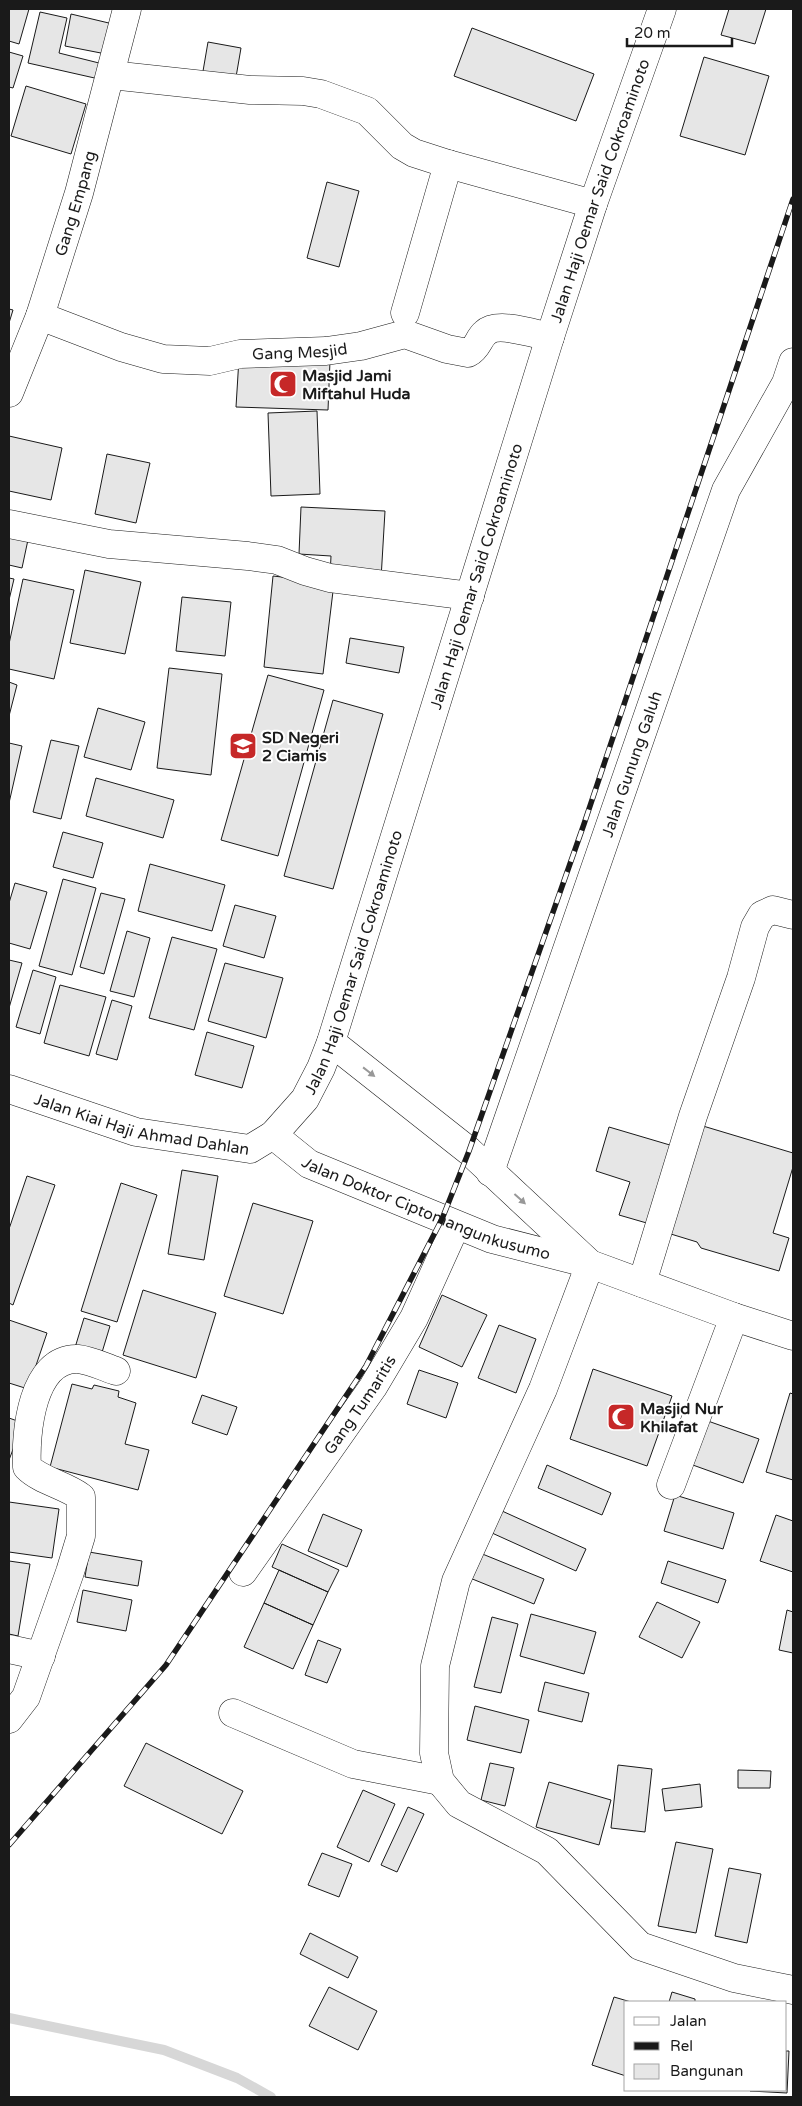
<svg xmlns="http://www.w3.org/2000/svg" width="802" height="2106" viewBox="0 0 802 2106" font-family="'Varela Round',sans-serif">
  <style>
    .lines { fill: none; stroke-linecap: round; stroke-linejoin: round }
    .stream { stroke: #d7d7d7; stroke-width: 10 }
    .building { fill: #e6e6e6; stroke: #1a1a1a }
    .minor-casing { stroke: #1a1a1a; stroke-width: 29 }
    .major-casing { stroke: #1a1a1a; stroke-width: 29 }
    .minor { stroke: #fff; stroke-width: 28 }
    .major { stroke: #fff; stroke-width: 28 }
    .rail-casing { stroke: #1a1a1a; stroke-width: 5.5 }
    .rail { stroke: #fff; stroke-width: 4; stroke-dasharray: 11; stroke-linecap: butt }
    .oneway { fill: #989898 }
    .labels { text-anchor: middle; stroke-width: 4; stroke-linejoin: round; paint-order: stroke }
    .street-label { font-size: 16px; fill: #1a1a1a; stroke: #fff }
    .poi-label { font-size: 16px; font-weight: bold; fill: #1a1a1a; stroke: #fff; text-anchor: start }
  </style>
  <rect width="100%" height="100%" fill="#fff"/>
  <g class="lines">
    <path class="stream" d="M9,2018L164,2050L237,2078L271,2097"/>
  </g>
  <path class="building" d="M9,9H29L19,44L9,41Z
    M729,9H766L755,44L721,35Z
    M40,12L67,18L59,53L103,64L99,79L28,63Z
    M71,14L113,24L106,54L65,46Z
    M472,28L594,74L576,121L454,76Z
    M208,42L241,48L235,83L202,77Z
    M9,52L23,56L13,88L9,87Z
    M704,57L769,76L745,155L680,136Z
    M26,86L86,104L71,154L11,136Z
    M327,182L359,191L339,267L307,258Z
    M9,309L13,310L9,323Z
    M239,358L330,361L328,410L236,407Z
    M317,411L320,494L271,496L268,413Z
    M9,436L62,448L51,500L9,491Z
    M107,454L150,463L136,523L95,514Z
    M301,507L385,511L381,579L330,576L331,556L299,554Z
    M9,531L29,535L22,568L9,565Z
    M85,570L141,582L125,654L70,643Z
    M273,576L334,583L323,674L264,667Z
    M9,578L14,579L9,600Z
    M23,579L74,590L54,679L9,669V644Z
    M182,597L231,602L225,656L176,651Z
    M350,638L404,647L399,673L346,663Z
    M169,668L222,674L211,775L157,768Z
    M268,675L324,690L278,856L221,840Z
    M9,682L17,685L9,716Z
    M333,700L383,714L333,889L284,876Z
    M98,708L145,722L131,770L84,757Z
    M51,740L79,746L61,819L33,812Z
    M9,743L22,746L9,803Z
    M96,778L174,800L163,838L86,816Z
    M63,832L103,843L93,878L53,867Z
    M150,864L225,885L212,931L138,911Z
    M63,879L96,888L72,975L39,966Z
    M15,883L47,892L30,949L9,943V903Z
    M101,893L125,899L104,974L80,967Z
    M235,905L276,916L264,958L223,946Z
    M127,931L150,938L134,997L110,991Z
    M172,937L217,949L194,1030L149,1018Z
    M9,960L22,963L9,1008Z
    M225,963L283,978L266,1038L208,1021Z
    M33,970L56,977L40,1034L16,1027Z
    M60,985L106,997L89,1056L44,1043Z
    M112,1000L132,1006L117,1060L96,1054Z
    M207,1032L254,1046L242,1088L195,1075Z
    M693,1123L793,1153V1167L773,1233L789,1238L779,1271L701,1248L697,1242L661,1231Z
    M609,1127L680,1148L657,1226L619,1215L630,1182L596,1171Z
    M182,1170L218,1176L204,1260L168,1254Z
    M27,1176L55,1185L13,1305L9,1303V1229Z
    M121,1183L157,1195L117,1322L81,1311Z
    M253,1203L313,1221L283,1314L224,1296Z
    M143,1290L216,1313L196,1378L123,1355Z
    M442,1295L487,1315L462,1367L419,1347Z
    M84,1318L110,1326L100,1359L74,1351Z
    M9,1320L47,1333L28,1389L9,1383Z
    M499,1325L536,1339L516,1393L478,1378Z
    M593,1369L672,1396L647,1466L570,1439Z
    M419,1370L458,1383L446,1418L407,1404Z
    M72,1384L92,1389L94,1385L119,1391L118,1397L136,1403L125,1444L149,1450L138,1490L50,1467Z
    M790,1393L793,1394V1480L766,1472Z
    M202,1395L237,1407L227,1435L192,1423Z
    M9,1418L23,1423L9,1460Z
    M705,1420L759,1439L743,1483L690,1464Z
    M547,1465L611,1493L602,1515L538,1488Z
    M675,1495L734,1513L723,1549L664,1531Z
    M9,1502L59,1509L52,1558L9,1552Z
    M502,1511L586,1549L576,1571L492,1533Z
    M323,1514L362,1530L347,1567L308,1551Z
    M776,1515L793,1521V1572L760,1561Z
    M282,1544L339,1570L328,1592L272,1567Z
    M475,1551L544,1579L534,1604L465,1576Z
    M89,1552L142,1561L138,1586L85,1577Z
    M9,1561L30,1564L18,1636L9,1634Z
    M668,1561L726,1580L718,1603L661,1583Z
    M279,1570L328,1592L313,1625L264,1603Z
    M83,1590L132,1600L126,1631L77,1622Z
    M657,1602L700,1622L682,1658L639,1637Z
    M264,1603L313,1625L293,1669L244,1647Z
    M787,1610L793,1612V1653L779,1650Z
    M531,1614L596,1632L584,1674L520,1656Z
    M492,1617L518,1624L501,1693L474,1687Z
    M318,1640L341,1649L327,1683L305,1675Z
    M545,1682L589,1693L582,1722L538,1711Z
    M475,1706L529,1720L521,1753L467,1740Z
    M146,1743L243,1791L222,1834L124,1786Z
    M490,1763L514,1768L505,1806L481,1800Z
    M618,1765L652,1769L645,1832L611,1828Z
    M738,1770L771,1771L770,1788H738Z
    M549,1782L611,1800L599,1845L536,1827Z
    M700,1784L702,1807L665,1811L662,1789Z
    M363,1790L395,1804L369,1862L337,1847Z
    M408,1807L424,1814L397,1872L381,1865Z
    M676,1842L713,1849L696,1933L658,1926Z
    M322,1853L352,1864L339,1897L308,1885Z
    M729,1868L761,1874L747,1943L715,1936Z
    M310,1933L358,1957L348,1978L300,1954Z
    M329,1987L377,2011L358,2050L309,2026Z
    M672,1992L695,1999V2002H669Z
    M614,1997L631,2002H626V2076L592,2065Z
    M786,2051H789L787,2093L750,2091L786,2090Z"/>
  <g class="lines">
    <defs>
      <g id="minor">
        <path d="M111,75L250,90L303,91L321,94L367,111L402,146L414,153L448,164L593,204"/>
        <path d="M405,313L448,164"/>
        <path id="s1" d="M40,316L121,347L163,359L210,361L240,354L326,351L361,346L405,334L447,349L468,353C478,348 478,339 485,333C497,321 535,334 550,337"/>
        <path id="s2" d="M9,393L40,316L79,193L127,9"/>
        <path d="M9,524L109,544L248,556L277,560L305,571L330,578L470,596"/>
        <path id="s3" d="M490,1172L726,490L786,383L793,362"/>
        <path d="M590,1264L543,1389L456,1581L435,1666L434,1753L440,1781L459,1804L547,1851L640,1946L734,1978L793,1990"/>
        <path d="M642,1283L693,1116L741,978L755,927L762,915L773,910L793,915"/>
        <path d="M671,1485L734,1317"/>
        <path id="s4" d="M243,1572L373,1387L414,1318L456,1225"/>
        <path d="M9,1649L41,1656"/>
        <path d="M233,1713L353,1764L440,1781"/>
        <path d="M9,1719L26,1697L70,1572L81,1536V1497C65,1485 41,1481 27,1467C25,1433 32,1357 78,1359C90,1360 104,1367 116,1371"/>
      </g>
      <g id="major">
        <path d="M331,1042L469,1151L587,1261"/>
        <path id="s5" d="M9,1089L136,1132L250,1149L273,1135L305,1099L321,1068L331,1042L550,337L593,204L662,9"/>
        <path id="s6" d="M273,1135L309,1164L492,1239L590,1264L734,1317L793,1336"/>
      </g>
    </defs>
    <use href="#minor" class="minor-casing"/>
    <use href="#major" class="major-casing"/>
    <use href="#minor" class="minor"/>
    <use href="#major" class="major"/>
    <defs>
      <path id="rail" d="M9,1845L166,1665L366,1366L442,1219L469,1151L584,824L793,199"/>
    </defs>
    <use href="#rail" class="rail-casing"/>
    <use href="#rail" class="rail"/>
  </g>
  <defs><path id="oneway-solid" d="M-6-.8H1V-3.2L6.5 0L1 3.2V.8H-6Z" transform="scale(1.25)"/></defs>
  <g class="oneway">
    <use href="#oneway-solid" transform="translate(369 1072) rotate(38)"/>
    <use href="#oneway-solid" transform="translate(520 1199) rotate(42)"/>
  </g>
  <defs>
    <symbol id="mosque-square" viewBox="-11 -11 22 22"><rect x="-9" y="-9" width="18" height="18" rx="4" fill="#c62828" stroke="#fff"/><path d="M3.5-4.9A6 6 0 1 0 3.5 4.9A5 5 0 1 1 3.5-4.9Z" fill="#fff"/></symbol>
    <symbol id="school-square" viewBox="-11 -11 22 22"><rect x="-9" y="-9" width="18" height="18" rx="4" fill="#c62828" stroke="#fff"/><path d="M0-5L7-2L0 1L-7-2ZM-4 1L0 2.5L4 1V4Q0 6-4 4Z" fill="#fff"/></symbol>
  </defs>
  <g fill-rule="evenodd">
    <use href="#mosque-square" x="267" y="368" width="32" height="32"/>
    <use href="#school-square" x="227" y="730" width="32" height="32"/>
    <use href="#mosque-square" x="605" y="1401" width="32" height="32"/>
  </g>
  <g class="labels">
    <g class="street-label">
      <text dy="6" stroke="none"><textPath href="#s5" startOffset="1280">Jalan Haji Oemar Said Cokroaminoto</textPath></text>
      <text dy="6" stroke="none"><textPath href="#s2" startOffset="201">Gang Empang</textPath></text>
      <text dy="6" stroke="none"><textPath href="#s1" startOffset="268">Gang Mesjid</textPath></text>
      <text dy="6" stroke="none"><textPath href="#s5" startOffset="875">Jalan Haji Oemar Said Cokroaminoto</textPath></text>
      <text dy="6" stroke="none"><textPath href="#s3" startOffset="432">Jalan Gunung Galuh</textPath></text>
      <text dy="6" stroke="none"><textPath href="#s5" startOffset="470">Jalan Haji Oemar Said Cokroaminoto</textPath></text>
      <text dy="6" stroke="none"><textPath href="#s5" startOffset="138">Jalan Kiai Haji Ahmad Dahlan</textPath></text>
      <text dy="6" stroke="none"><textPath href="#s6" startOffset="172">Jalan Doktor Ciptomangunkusumo</textPath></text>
      <text dy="6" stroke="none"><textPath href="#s4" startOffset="204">Gang Tumaritis</textPath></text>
    </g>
    <g class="poi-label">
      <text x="302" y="381">Masjid Jami<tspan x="302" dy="18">Miftahul Huda</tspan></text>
      <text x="262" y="743">SD Negeri<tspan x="262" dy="18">2 Ciamis</tspan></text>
      <text x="640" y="1414">Masjid Nur<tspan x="640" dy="18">Khilafat</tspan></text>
    </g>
  </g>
  <rect width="802" height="2106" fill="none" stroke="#1a1a1a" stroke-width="20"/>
  <rect x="624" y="2001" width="162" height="90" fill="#ffffff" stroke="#a3a3a3"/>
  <rect x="634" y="2017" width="25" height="8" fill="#ffffff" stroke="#a3a3a3"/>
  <text x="670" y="2026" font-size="15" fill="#1a1a1a">Jalan</text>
  <rect x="634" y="2042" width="25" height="8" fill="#1a1a1a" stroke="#a3a3a3"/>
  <text x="670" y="2051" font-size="15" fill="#1a1a1a">Rel</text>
  <rect x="634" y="2064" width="25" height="15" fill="#e6e6e6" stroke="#a3a3a3"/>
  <text x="670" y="2076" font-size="15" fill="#1a1a1a">Bangunan</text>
  <path d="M627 38v8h105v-8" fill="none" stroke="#1a1a1a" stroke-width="2.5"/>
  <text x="634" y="38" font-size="15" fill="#1a1a1a" stroke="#ffffff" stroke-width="4" paint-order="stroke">20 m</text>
</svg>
